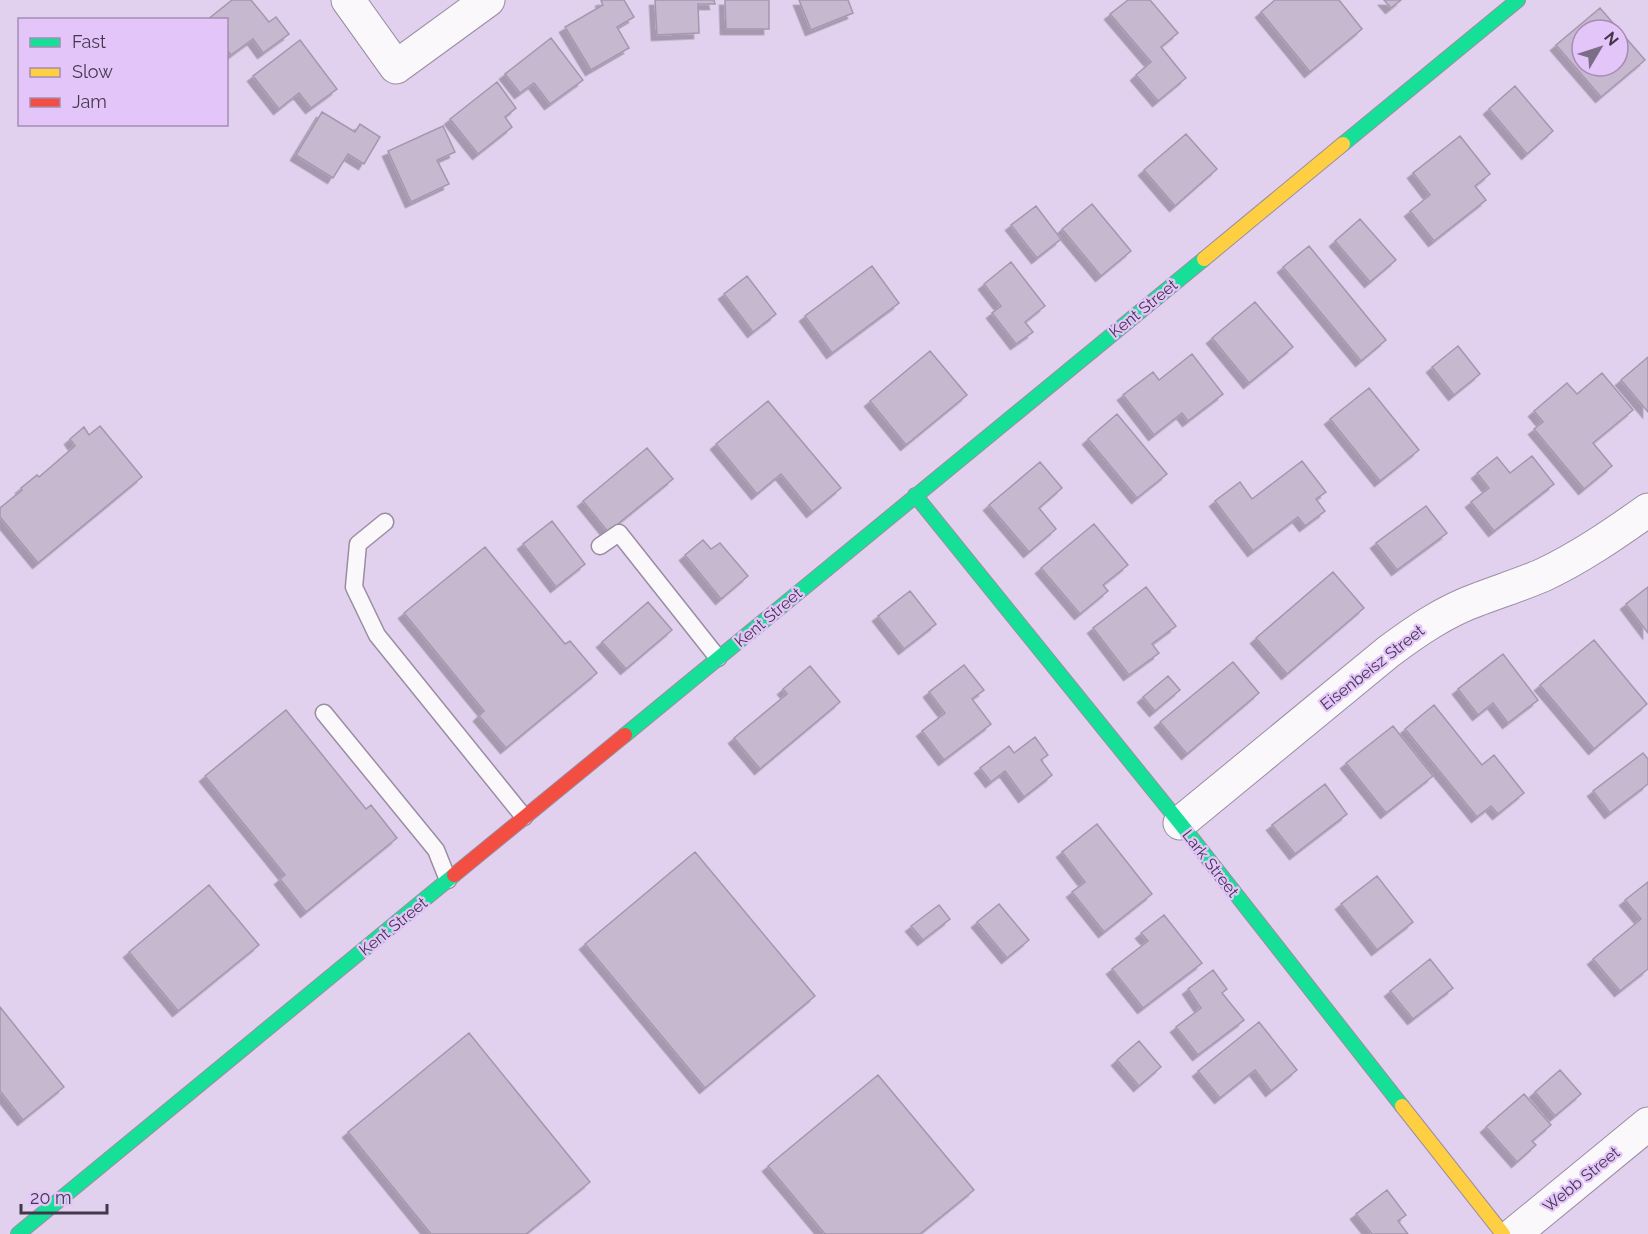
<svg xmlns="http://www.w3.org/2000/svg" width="1648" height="1234" viewBox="0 0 1648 1234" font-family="Raleway,sans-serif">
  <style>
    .building { fill: #c5b8cf; stroke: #a497ae; stroke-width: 1.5; fill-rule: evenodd; filter: url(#shadow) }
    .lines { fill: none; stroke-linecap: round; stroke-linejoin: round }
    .lane-casing { stroke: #998da2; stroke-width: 19 }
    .street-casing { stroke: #998da2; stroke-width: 35 }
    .fast-casing { stroke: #998da2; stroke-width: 16 }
    .slow-casing { stroke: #998da2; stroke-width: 16 }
    .jam-casing { stroke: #998da2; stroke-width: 16 }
    .lane { stroke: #fbf8fc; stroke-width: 16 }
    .street { stroke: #fbf8fc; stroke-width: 33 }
    .fast { stroke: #16e098; stroke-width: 14 }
    .slow { stroke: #ffcf43; stroke-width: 14 }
    .jam { stroke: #f24e42; stroke-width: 14 }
    .labels { text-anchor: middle; stroke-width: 4.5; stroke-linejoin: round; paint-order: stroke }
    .street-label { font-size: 16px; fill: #43374c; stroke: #e4c5fa }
  </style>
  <defs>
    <filter id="shadow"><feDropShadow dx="-5.5" dy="5.5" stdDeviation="0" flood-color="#0004"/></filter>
  </defs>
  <rect width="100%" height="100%" fill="#e2d1ee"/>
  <path class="building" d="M232,0H251L269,22L276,17L289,34L263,53L253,39L231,55L226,49V20H207Z
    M603,0H624L634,17L617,27L629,48L591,70L565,27L603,5L601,1Z
    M655,0H714L715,4H698L699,33L657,35Z
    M725,0H769V29H726Z
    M799,0H848L853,13L811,30Z
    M1128,0H1150L1178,33L1161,47L1186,78L1158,101L1136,75L1151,62L1110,14Z
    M1275,0H1339L1362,29L1310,72L1261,12Z
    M1384,0H1401L1391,8Z
    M1600,8L1645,60L1601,97L1556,45ZM1582,30H1618V66H1582Z
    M551,38L583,80L550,104L534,83L520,93L505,74Z
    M300,40L337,89L311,108L299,93L279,109L253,76Z
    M497,82L516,108L505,117L512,127L478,154L450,119Z
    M1515,86L1553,131L1527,154L1489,109Z
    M322,112L355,132L360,124L380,137L364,164L348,154L333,178L296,155Z
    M443,126L455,152L437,160L449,184L411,202L388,151Z
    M1186,134L1217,169L1175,206L1144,170Z
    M1460,136L1490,174L1475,186L1486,200L1434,241L1410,211L1430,195L1413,173Z
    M1092,204L1131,251L1101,276L1062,229Z
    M1036,206L1061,239L1037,258L1011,225Z
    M1360,219L1396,260L1370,282L1335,241Z
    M1309,246L1386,340L1361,361L1283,267Z
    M1011,262L1045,306L1025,322L1033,332L1016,344L992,313L1001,306L984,284Z
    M872,266L899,303L832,353L805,316Z
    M747,276L776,314L753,332L724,294Z
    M1255,302L1293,347L1249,383L1212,338Z
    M1458,346L1480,374L1454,395L1432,367Z
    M930,351L967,395L906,445L870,401Z
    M1192,354L1223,394L1188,421L1182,413L1154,435L1123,395L1153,372L1159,380Z
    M1648,357V412L1621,380Z
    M1602,373L1633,410L1593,443L1612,466L1584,489L1534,429L1543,422L1534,411L1567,383L1577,394Z
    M1369,388L1419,450L1380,481L1330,419Z
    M768,401L841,488L812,512L781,474L757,494L716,444Z
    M1117,414L1167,474L1137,498L1088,439Z
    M100,426L142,477L38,563L0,517V508L22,490L21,488L37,475L39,477L75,446L70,439L84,427L89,435Z
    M647,448L673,479L608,532L583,501Z
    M1532,456L1554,484L1494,531L1471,502L1489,488L1477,473L1497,457L1510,473Z
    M1302,461L1326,492L1316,499L1325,511L1305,526L1298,517L1253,551L1215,501L1240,482L1252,499Z
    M1040,462L1062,488L1039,508L1056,529L1029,552L989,505Z
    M1426,506L1447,533L1397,570L1376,543Z
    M552,521L585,564L556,587L523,544Z
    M1094,524L1128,565L1103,585L1108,591L1080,614L1041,568Z
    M703,540L711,549L720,543L748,576L721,599L685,555Z
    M485,547L565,644L570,641L597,673L506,748L479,716L484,711L404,613Z
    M1333,572L1364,608L1287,674L1256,638Z
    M1146,587L1176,626L1152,644L1159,653L1129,675L1093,628Z
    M1648,587V633L1626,604Z
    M910,591L936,624L904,649L878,616Z
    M648,602L672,630L626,669L602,642Z
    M1594,640L1647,704L1594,749L1540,685Z
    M1503,654L1538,700L1508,723L1493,703L1478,715L1458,689Z
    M1233,662L1259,693L1187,754L1160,722Z
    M964,665L984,690L972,699L991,724L944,760L922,731L945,713L929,692Z
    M810,666L840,702L760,769L734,738L787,694L783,689Z
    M1168,676L1180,690L1155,711L1143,697Z
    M1434,705L1482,765L1494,755L1524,793L1498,814L1491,806L1477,817L1405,729Z
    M286,710L366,809L371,805L397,838L306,912L280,879L285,875L205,776Z
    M1393,726L1433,776L1386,813L1346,763Z
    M1035,737L1048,755L1041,760L1052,775L1024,797L1005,771L991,782L980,768L1009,746L1014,753Z
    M1643,753L1648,759V784L1610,813L1593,791Z
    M1325,784L1347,814L1295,854L1272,825Z
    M1097,824L1152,894L1104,932L1072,892L1085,882L1062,852Z
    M695,852L815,996L705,1088L585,944Z
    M1377,876L1413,922L1377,950L1341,904Z
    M1648,882V969L1620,991L1593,959L1641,919L1625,900Z
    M209,885L259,945L178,1011L129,952Z
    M999,904L1029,940L1007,958L977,922Z
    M939,905L950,919L923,940L911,926Z
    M1164,915L1202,963L1143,1008L1112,969L1148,941L1141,933Z
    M1430,959L1453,988L1413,1019L1390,991Z
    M1213,970L1227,989L1222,993L1244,1020L1198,1055L1176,1027L1201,1008L1188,989Z
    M0,1007L64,1087L23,1120L0,1091Z
    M1259,1022L1297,1070L1271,1091L1255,1070L1220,1098L1198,1071Z
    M469,1033L590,1182L526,1234H431L348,1132Z
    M1139,1041L1161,1067L1139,1086L1117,1060Z
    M1560,1070L1581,1094L1555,1116L1535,1092Z
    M878,1075L974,1190L920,1234H825L768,1166Z
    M1524,1094L1551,1125L1532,1141L1536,1145L1517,1162L1486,1127Z
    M1387,1190L1406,1215L1398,1221L1408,1234H1372L1356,1214Z"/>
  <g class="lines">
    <defs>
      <path id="lane" d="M385,522L358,544L354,587L377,635L524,817
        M600,546L619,533L718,658
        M324,713L436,850L448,880"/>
      <path id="street" d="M348,0L396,67L488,0
        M1180,823L1388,652C1416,631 1445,611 1479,599C1500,591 1522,584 1543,575C1581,557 1614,534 1648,510
        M1514,1234L1648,1124"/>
      <path id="fast" d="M1343,144L1518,0
        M915,495L1180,823L1402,1106
        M625,735L1204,259
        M18,1234L454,875"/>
      <path id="slow" d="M1204,259L1343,144
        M1402,1106L1503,1234"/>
      <path id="jam" d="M454,875L625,735"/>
    </defs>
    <use href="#lane" class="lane-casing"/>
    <use href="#street" class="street-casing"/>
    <use href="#fast" class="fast-casing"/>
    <use href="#slow" class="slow-casing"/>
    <use href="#jam" class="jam-casing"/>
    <use href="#lane" class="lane"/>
    <use href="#street" class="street"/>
    <use href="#fast" class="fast"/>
    <use href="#slow" class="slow"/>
    <use href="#jam" class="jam"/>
  </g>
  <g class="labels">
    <g class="street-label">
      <text transform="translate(1143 308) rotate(-39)" y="6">Kent Street</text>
      <text transform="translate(768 617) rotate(-40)" y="6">Kent Street</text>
      <text transform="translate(1372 667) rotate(-38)" y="6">Eisenbeisz Street</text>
      <text transform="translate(1211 863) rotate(52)" y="6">Lark Street</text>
      <text transform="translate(393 926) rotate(-39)" y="6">Kent Street</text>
      <text transform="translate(1581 1179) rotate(-39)" y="6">Webb Street</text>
    </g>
  </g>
  <rect x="18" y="18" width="210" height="108" fill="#e4c5fa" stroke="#a48cb4" stroke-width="1.5"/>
  <rect x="30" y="38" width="30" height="9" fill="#16e098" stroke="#a48cb4" stroke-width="1.5"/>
  <text x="72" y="48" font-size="18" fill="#43374c">Fast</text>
  <rect x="30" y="68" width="30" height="9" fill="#ffcf43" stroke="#a48cb4" stroke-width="1.5"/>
  <text x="72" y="78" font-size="18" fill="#43374c">Slow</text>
  <rect x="30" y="98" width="30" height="9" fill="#f24e42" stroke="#a48cb4" stroke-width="1.5"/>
  <text x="72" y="108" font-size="18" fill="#43374c">Jam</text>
  <g transform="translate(1600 48) rotate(51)"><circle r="28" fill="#e4c5fa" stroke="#a48cb4" stroke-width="1.5"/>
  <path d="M0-4.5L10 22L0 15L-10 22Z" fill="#7b6d85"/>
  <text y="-9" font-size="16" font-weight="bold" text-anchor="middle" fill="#43374c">N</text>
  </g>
  <path d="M21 1204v9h86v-9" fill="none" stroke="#43374c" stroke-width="3"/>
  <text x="30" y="1204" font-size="18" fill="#43374c" stroke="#e4c5fa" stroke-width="4.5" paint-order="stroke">20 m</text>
</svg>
